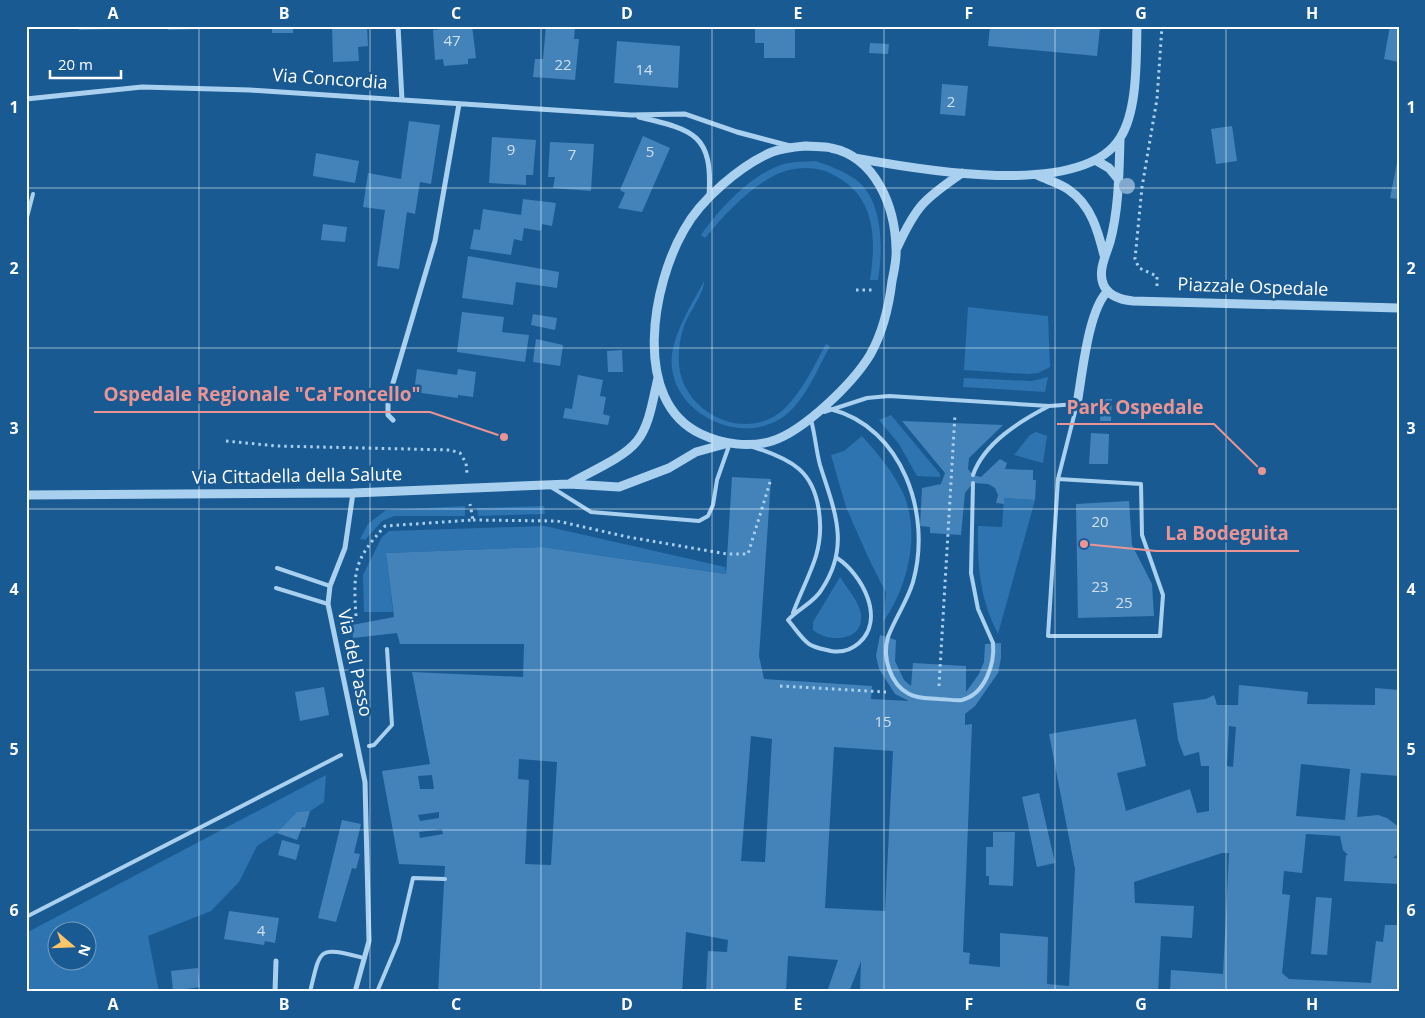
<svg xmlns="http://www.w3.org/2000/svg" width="1425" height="1018" viewBox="0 0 1425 1018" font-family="'Open Sans',sans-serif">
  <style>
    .green { fill: #2d74b1; fill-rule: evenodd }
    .building { fill: #4383ba; fill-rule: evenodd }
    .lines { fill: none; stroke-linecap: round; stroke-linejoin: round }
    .path { stroke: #aad0ef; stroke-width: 3; stroke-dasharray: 2.5 4; stroke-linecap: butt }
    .service { stroke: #aad0ef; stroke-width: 4 }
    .minor { stroke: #aad0ef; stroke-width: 5 }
    .tertiary { stroke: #aad0ef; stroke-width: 9 }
    .service-bridge { stroke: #aad0ef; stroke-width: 4 }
    .tree { fill: #7fa8cc }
    .grid { fill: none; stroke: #fff; stroke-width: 1; stroke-opacity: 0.55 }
    .labels { text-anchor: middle; stroke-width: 5; stroke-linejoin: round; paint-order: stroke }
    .number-label { font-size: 15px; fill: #d0e0ee }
    .street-label { font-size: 18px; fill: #fff; stroke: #1a5a93 }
    .leader { fill: none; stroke: #ea9494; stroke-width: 2 }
    .callout-dot { fill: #ea9494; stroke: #1a5a93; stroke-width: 2 }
    .callout-label { font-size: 19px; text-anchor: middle; font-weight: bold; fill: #ea9494; stroke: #1a5a93; stroke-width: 5; stroke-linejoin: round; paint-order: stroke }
    .neatline { fill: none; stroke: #fff; stroke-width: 2 }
    .grid-label { font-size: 16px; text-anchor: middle; font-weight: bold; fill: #fff }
  </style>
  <rect width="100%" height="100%" fill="#1a5a93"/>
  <path class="green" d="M816,161C830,166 843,171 855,179C884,200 883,249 878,280H870C877,234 875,191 825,171C810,166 792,167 777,174C749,188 725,214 705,238L701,235C719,209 757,168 789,163C798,161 807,162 816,161Z
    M704,281C705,292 688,314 684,326C680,338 678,351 679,364C682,413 747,445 785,408C803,390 814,366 826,344L830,346C818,368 807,396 788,413C745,451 665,413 672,354C676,328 692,304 704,281Z
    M968,307L1048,316L1050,367L1038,373L1028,374L964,370Z
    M1048,377L1045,392L963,387L964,378L1032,381Z
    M891,415L940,474V477L917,476L899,444L879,420Z
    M1036,432L1047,436L1043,463L1014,455L1030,435Z
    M862,436C877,453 893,471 903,493C921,533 908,587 883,622L886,593L868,557L846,507L831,455L844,451Z
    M1004,498L1035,500L998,634C980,599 977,566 978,526L1002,527Z
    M465,506V516H394L382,521L365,540L360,539L368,524L386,510Z
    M544,506L545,514L478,516L477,508Z
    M545,526L725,567L726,574L542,547L386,553L393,612H364L363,575L382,537L389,531Z
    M840,577C847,588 860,603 861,615C864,642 828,643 813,630V622Z
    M326,775L324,802L257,846L239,882L211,911L148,936L159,992H26V933ZM58,930H88V960H58Z"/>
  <path class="building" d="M78,26H114V29L79,30Z
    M168,26H203V29L168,30Z
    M272,26H293V33H272Z
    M332,26H367L368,46L358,47L359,61L333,62Z
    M441,26H472L476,58L468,59V64L444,66L443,59L435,60L433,30L441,29Z
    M546,26H575L574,39H579L575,80L533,77L535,59H543Z
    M755,26H795V58H764V43H755Z
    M938,26H953L952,29Z
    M990,26L1100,28L1097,56L988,46Z
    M1390,26H1399V62L1384,59Z
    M617,41L680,46L678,88L614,83Z
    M870,43L889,44L888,54L869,53Z
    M942,84L968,86L965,116L940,114Z
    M409,121L440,125L431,184L420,182L415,214L407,212L399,269L377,266L385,210L363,207L368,173L401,179Z
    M1232,126L1237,161L1216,164L1211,129Z
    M643,136L670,148L642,212L618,208L625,193L620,190Z
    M492,137L536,140L533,175H526V185L489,183Z
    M550,142L594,144L591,191L553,188L555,177H548Z
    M316,153L359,161L355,183L313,176Z
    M1398,158L1399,159V199L1390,198Z
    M523,199L556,203L552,226L542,224L541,231L524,228L522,241L514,239L511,255L470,249L474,229L480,230L483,209L521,215Z
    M323,224L347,227L345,242L321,240Z
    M468,256L559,272L557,288L516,282L513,305L462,298Z
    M462,312L504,317L502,332L529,335L525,362L457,352Z
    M533,314L557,318L555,330L531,325Z
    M536,339L563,345L560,366L533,362Z
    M622,350L623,372H608L607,351Z
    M417,369L457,375L458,369L476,372L473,397L458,395V398L414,392Z
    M578,375L603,380L600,396L606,397L603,414L610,416L608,425L563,418L565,408L572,409Z
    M1101,399H1112L1111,421H1100Z
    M902,421L1003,425L969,458L968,469L973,475L981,477L1000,459L1007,463L1005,469L1033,470V480H1036L1035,500L1004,498V504L996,503L998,495L995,488L988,484L973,483L965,493L961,535L930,533V527L920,526L922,488L941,484L945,473Z
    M1091,433L1109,434L1108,464H1089Z
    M732,477L771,479L759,656L764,679L872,686L871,699L909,701L895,694L879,669L876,656L880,635L896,640L895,661L904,680L911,686L913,663L966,666V692L979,674L984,662L985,644L1001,643V658L998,673L975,706L965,714V725L972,724L963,952L970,953L969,964L1000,967V933L1048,937L1047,984L1069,986L1075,869L1049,734L1136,719L1146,766L1117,773L1126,811L1190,789L1197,813L1209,811V766H1201L1199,752L1184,756L1178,740L1173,703L1206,699L1214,695L1217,705H1238L1239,685L1308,692L1307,704L1375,705V688L1399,690V776L1361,773L1357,817L1378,815L1387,818L1399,827V853L1393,858H1399V884L1344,881L1346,855H1348L1343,850L1340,836L1306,834L1302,873L1284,871L1282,894L1290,895L1282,973L1289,979L1371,983L1376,941L1383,942L1385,925H1399V992H1170L1171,970L1223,974L1229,853H1222L1134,882L1135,903L1194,906L1192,938L1161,936L1158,992H860L861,961L849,992H827L838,960L788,956L786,992H706L708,951L727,952L728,940L686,932L682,992H438L445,866L399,864L382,771L430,764L412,672L523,677L524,644H400L397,633L353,638L352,625L394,617L386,553L542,547L726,574ZM1229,726L1236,727L1233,767L1227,766ZM751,736L772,739L765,862L741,861ZM834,747L893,751L885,911L825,908ZM519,759L557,762L551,865L525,864L529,780L518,779ZM1301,764L1350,769L1345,820L1296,816ZM432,775L434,789H420L418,776ZM439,812V818L420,821L418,815ZM442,829L443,834L420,838L419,832Z
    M1129,501L1132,545L1152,584L1154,616L1078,618L1076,504Z
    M324,687L329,715L300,721L295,692Z
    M1039,793L1055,863L1037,867L1022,797Z
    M310,811L305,828L302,827L297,840L277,833L297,812Z
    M342,820L361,824L354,853L360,854L356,869L352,868L336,922L318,918Z
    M993,832H1015L1013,886L989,885V876H986V847H993Z
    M282,840L300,845L296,860L278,855Z
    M1316,897L1332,898L1327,955L1311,954Z
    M229,911L279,918L275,943L265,941L264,945L224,939Z
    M198,968L200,987L173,991L171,971Z"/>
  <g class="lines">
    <path class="path" d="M1157,286V276L1139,268L1135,259L1142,187L1157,99L1162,26
      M856,290H874
      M226,441L277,446L450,450L460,453L466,463L467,473
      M473,520L557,521L628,537L727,554H748L771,479
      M356,616C353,571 354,560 385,526L473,520L470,504
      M780,686L886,692
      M939,686L955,414"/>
    <path class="service" d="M26,221L33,194
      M830,409C903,427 932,515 913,582C907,602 895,618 888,637
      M824,412L867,398L889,396L1049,406L1077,404L1058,479L1048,636H1160L1163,595L1142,535L1141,484L1058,479
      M811,420C815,434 816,450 820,465C834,510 851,545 822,589C815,602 798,609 788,620C795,628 801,638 809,644C815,648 823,649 831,651C842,653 851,650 859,643C886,619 862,574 837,558
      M753,447C769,452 786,458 799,469C821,488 824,529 816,556C810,575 800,594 793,613
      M973,475C984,443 1020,421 1049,406
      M973,483L971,573L978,609L993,643
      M551,487L591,512L699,521L708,516L713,505L717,480L730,443
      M277,568L330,586
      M276,588L328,604
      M369,746L374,745L392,725L387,649
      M26,917L341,755
      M310,992C321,946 318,947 364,958
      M377,992L398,942L413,878L445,879"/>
    <path class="minor" d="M398,26L402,100
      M26,99L142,87L250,90L631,115L685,114L737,132L790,146
      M639,117C694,130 713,134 709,196
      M393,420L388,415V400L435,241L459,104
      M353,493L345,548L330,586L328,604L365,782L369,941L355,992
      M275,992L276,961"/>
    <path class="tertiary" d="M1120,139C1119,172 1119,209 1110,242C1106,255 1097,272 1104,286C1110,297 1122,300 1133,301L1399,308
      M806,146C814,147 823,146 831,148C876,157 895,207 896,248C897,259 894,271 892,281C889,306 882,334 870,355C853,383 804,431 772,441C749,448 722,444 701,434C630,401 653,283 684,230C700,200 741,165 772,152C783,148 795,147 806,146Z
      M855,158C915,169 1082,200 1120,138C1138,110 1136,59 1137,26
      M1097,161L1109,168L1118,179
      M1037,175C1047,180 1060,183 1069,190C1091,205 1098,231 1104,255
      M897,248C916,206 924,199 962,173
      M1077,404C1082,377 1088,309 1108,291
      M569,484C589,472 624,458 637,441C650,425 653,398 658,378
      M26,495L353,493L569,484L619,487L669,468L696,452L725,444"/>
    <path class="service-bridge" d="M888,637C882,657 890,684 909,694C918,699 929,698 939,699C946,699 956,701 962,700C985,694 995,664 993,643"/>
  </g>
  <circle class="tree" cx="1127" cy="186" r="8"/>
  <path class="grid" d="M199,26V992M370,26V992M541,26V992M712,26V992M884,26V992M1055,26V992M1226,26V992M26,188H1399M26,348H1399M26,509H1399M26,670H1399M26,830H1399"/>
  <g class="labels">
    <g class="number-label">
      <text x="452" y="46">47</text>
      <text x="563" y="70">22</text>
      <text x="644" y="75">14</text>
      <text x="951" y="107">2</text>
      <text x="511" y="155">9</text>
      <text x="650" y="157">5</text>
      <text x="572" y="160">7</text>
      <text x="1100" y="527">20</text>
      <text x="1100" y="592">23</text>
      <text x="1124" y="608">25</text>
      <text x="883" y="727">15</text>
      <text x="261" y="936">4</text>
    </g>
    <g class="street-label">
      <text transform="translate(330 79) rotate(4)" y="6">Via Concordia</text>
      <text transform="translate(1253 287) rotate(2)" y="6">Piazzale Ospedale</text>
      <text transform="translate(297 476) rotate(-1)" y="6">Via Cittadella della Salute</text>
      <text transform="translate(355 663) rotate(78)" y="6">Via del Passo</text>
    </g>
  </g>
  <path class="leader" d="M504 437L430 412H94M1262 471L1214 424H1057M1084 544L1156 551H1299"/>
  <g class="callout-dot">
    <circle cx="504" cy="437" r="5"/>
    <circle cx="1262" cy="471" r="5"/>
    <circle cx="1084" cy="544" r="5"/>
  </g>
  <g class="callout-label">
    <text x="262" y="401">Ospedale Regionale "Ca'Foncello"</text>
    <text x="1135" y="414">Park Ospedale</text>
    <text x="1227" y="540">La Bodeguita</text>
  </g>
  <rect width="1425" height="1018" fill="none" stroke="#1a5a93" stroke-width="55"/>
  <g transform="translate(72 946) rotate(109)"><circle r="24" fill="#1a5a93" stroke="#769cbe"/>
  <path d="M0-4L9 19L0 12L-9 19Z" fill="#ffc669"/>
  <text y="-8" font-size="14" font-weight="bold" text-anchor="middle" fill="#ffffff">N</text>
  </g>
  <path d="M50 70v8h71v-8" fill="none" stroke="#ffffff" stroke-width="2.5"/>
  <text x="58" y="70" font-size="15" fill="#ffffff" stroke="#1a5a93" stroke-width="4" paint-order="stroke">20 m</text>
  <rect x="28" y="28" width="1370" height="962" class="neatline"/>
  <g class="grid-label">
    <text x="113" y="19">A</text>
    <text x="284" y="19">B</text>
    <text x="456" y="19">C</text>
    <text x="627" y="19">D</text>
    <text x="798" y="19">E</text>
    <text x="969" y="19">F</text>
    <text x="1141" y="19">G</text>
    <text x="1312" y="19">H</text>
    <text x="14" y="113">1</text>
    <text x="1411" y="113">1</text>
    <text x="14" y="274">2</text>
    <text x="1411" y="274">2</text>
    <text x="14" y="434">3</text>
    <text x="1411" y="434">3</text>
    <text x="14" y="595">4</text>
    <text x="1411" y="595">4</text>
    <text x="14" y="755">5</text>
    <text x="1411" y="755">5</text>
    <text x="14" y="916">6</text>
    <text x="1411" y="916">6</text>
    <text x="113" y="1010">A</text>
    <text x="284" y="1010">B</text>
    <text x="456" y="1010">C</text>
    <text x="627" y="1010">D</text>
    <text x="798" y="1010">E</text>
    <text x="969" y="1010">F</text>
    <text x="1141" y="1010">G</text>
    <text x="1312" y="1010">H</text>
  </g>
</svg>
